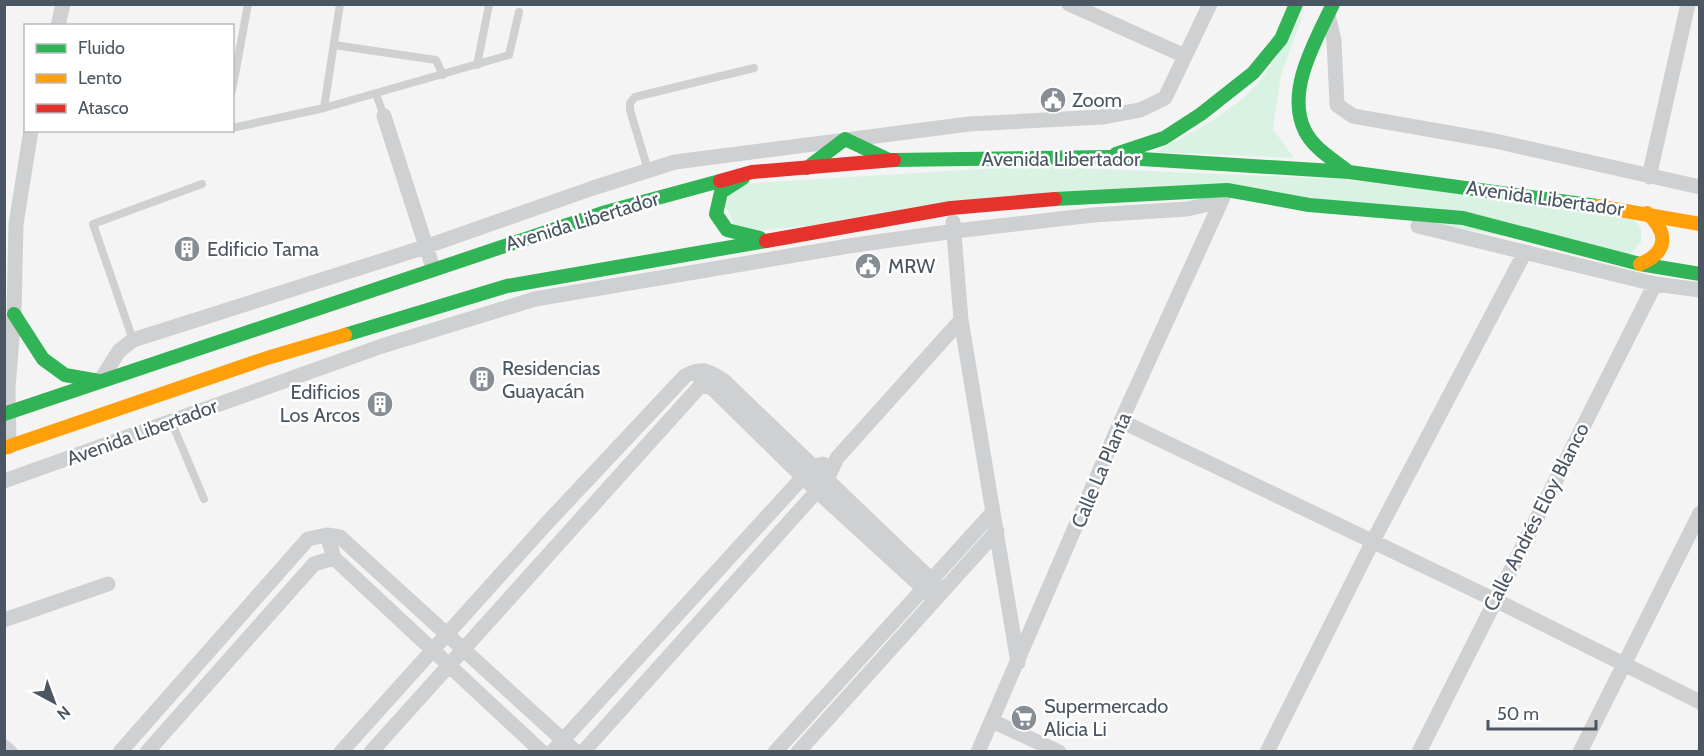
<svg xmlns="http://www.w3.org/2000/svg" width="1704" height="756" viewBox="0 0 1704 756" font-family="Cabin,sans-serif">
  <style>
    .green { fill: #d9f2e3 }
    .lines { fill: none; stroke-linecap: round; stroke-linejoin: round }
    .lane { stroke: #ced0d2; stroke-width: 8 }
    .street { stroke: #ced0d2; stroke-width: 15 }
    .fast { stroke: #30b455; stroke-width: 14 }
    .slow { stroke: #ff9f0a; stroke-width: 14 }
    .jam { stroke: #e5322d; stroke-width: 14 }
    .labels { text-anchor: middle; stroke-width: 5; stroke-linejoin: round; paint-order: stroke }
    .poi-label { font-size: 20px; fill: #4a5661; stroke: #fff; text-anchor: start }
    .street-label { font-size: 20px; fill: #4a5661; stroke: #fff }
  </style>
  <rect width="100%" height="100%" fill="#f4f4f4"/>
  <path class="green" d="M1304,11L1281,75L1273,129L1294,158L1155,152C1184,137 1213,122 1239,101C1267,79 1285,42 1304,11Z
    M1031,166L1340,179L1628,213L1641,228V242L1628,256L1191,185L738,233L719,192L738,184Z"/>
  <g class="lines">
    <path class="lane" d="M334,45L436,60L443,75
      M477,65L489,5
      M232,91L248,4
      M376,94L384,116
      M324,108L340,4
      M232,128L324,108L509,55L519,12
      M648,170L630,110V103L635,97L754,68
      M133,340L93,224L202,184
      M171,421L204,499"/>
    <path class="street" d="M1069,4L1185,56
      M1328,15L1334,40L1337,105L1353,116L1495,141L1700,187
      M58,26L63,4
      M384,116L433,268
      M1649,177L1688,4
      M953,222L961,320L1018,663
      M1418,226L1655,284L1700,290
      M699,374L702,384L713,389L817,491L935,599
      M100,381L119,351L133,340L425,247L593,188L675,162L969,124L1102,117L1140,110L1165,98L1210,4
      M1121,421L1495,600L1700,702
      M9,447L8,388L14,314L16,224L31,130
      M4,481L382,346L535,299L855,245L955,231L1093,215L1187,209L1205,205L1222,193
      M327,535L334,558L542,752
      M4,620L108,584
      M992,721L1059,752
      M4,747L10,752
      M120,752L308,539L327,535L340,537L576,752
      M147,752L314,564L334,558
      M341,752L547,523L685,376C701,367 707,370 723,380L943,591
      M371,752L702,384
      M552,752L803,477L813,467L823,464
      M583,752L817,491L827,479L837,458L961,320
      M775,752L993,512
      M798,752L997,531
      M978,752L1121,421L1225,193
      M1267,752L1373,541L1525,252
      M1419,752L1655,284
      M1580,752L1700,513"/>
    <path class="fast" d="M1333,4C1316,40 1285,91 1305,131C1314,149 1334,160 1349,172
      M1116,154L1164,138L1201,114L1253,73L1281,39L1296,4
      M894,160L1110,157L1349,172L1597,206
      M807,168L845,139L889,160
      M743,178L721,192L716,214L727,230L760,238
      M1055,199L1227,190L1309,205L1463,218L1640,264L1700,274
      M14,314L43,359L65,375L99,381
      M345,335L507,286L766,241
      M4,414L606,212L720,181"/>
    <path class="slow" d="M1597,206L1700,224
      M1640,264C1669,252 1668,232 1647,213
      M4,448L267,358L345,335"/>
    <path class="jam" d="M720,181L752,172L894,160
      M766,241L951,208L1055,199"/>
  </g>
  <defs>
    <symbol id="civic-disc" viewBox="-11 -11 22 22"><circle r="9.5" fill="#868d94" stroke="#fff"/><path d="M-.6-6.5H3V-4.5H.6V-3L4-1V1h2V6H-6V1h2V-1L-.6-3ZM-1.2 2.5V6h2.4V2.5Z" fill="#fff"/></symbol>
    <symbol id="building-disc" viewBox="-11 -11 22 22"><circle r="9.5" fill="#868d94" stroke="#fff"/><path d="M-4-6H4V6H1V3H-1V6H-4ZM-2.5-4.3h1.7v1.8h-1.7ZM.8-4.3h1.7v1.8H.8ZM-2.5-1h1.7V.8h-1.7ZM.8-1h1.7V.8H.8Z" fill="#fff"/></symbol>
    <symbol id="supermarket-disc" viewBox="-11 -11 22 22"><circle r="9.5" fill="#868d94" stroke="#fff"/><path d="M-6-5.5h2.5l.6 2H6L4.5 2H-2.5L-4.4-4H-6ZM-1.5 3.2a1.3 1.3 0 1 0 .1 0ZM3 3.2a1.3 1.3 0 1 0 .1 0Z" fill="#fff"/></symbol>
  </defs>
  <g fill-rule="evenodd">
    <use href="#civic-disc" x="1038" y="85" width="30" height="30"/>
    <use href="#building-disc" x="172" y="234" width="30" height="30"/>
    <use href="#civic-disc" x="853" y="251" width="30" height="30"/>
    <use href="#building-disc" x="467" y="364" width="30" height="30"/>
    <use href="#building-disc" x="365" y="389" width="30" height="30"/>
    <use href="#supermarket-disc" x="1009" y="703" width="30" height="30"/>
  </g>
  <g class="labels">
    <g class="poi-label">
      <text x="1072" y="107">Zoom</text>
      <text x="207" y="256">Edificio Tama</text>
      <text x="888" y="273">MRW</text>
      <text x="502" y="375">Residencias<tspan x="502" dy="23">Guayacán</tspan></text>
      <text x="360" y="399" text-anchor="end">Edificios<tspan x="360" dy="23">Los Arcos</tspan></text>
      <text x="1044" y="713">Supermercado<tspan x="1044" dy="23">Alicia Li</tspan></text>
    </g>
    <g class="street-label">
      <text x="1061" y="166">Avenida Libertador</text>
      <text transform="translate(1545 198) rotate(8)" y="7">Avenida Libertador</text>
      <text transform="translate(582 221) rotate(-17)" y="7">Avenida Libertador</text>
      <text transform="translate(142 432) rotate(-20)" y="7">Avenida Libertador</text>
      <text transform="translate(1101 470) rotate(-67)" y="7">Calle La Planta</text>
      <text transform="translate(1536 517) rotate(-63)" y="7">Calle Andrés Eloy Blanco</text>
    </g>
  </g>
  <rect width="1704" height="756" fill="none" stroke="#4a5661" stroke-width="12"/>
  <rect x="24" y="24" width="210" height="108" fill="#ffffff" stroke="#b7bbc0" stroke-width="1.5"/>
  <rect x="36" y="44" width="30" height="9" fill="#30b455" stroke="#b7bbc0" stroke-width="1.5"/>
  <text x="78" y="54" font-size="18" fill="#4a5661">Fluido</text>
  <rect x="36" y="74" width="30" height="9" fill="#ff9f0a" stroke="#b7bbc0" stroke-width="1.5"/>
  <text x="78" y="84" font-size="18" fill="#4a5661">Lento</text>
  <rect x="36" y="104" width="30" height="9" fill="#e5322d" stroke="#b7bbc0" stroke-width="1.5"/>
  <text x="78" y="114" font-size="18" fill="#4a5661">Atasco</text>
  <g transform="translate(54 702) rotate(139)" stroke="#ffffff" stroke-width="4.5" paint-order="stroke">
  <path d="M0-4.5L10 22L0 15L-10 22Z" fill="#4a5661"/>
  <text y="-9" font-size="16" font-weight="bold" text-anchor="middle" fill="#4a5661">N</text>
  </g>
  <path d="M1488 720v9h108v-9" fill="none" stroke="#4a5661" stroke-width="3"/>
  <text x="1497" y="720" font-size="18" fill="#4a5661" stroke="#ffffff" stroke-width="4.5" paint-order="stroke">50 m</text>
</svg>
